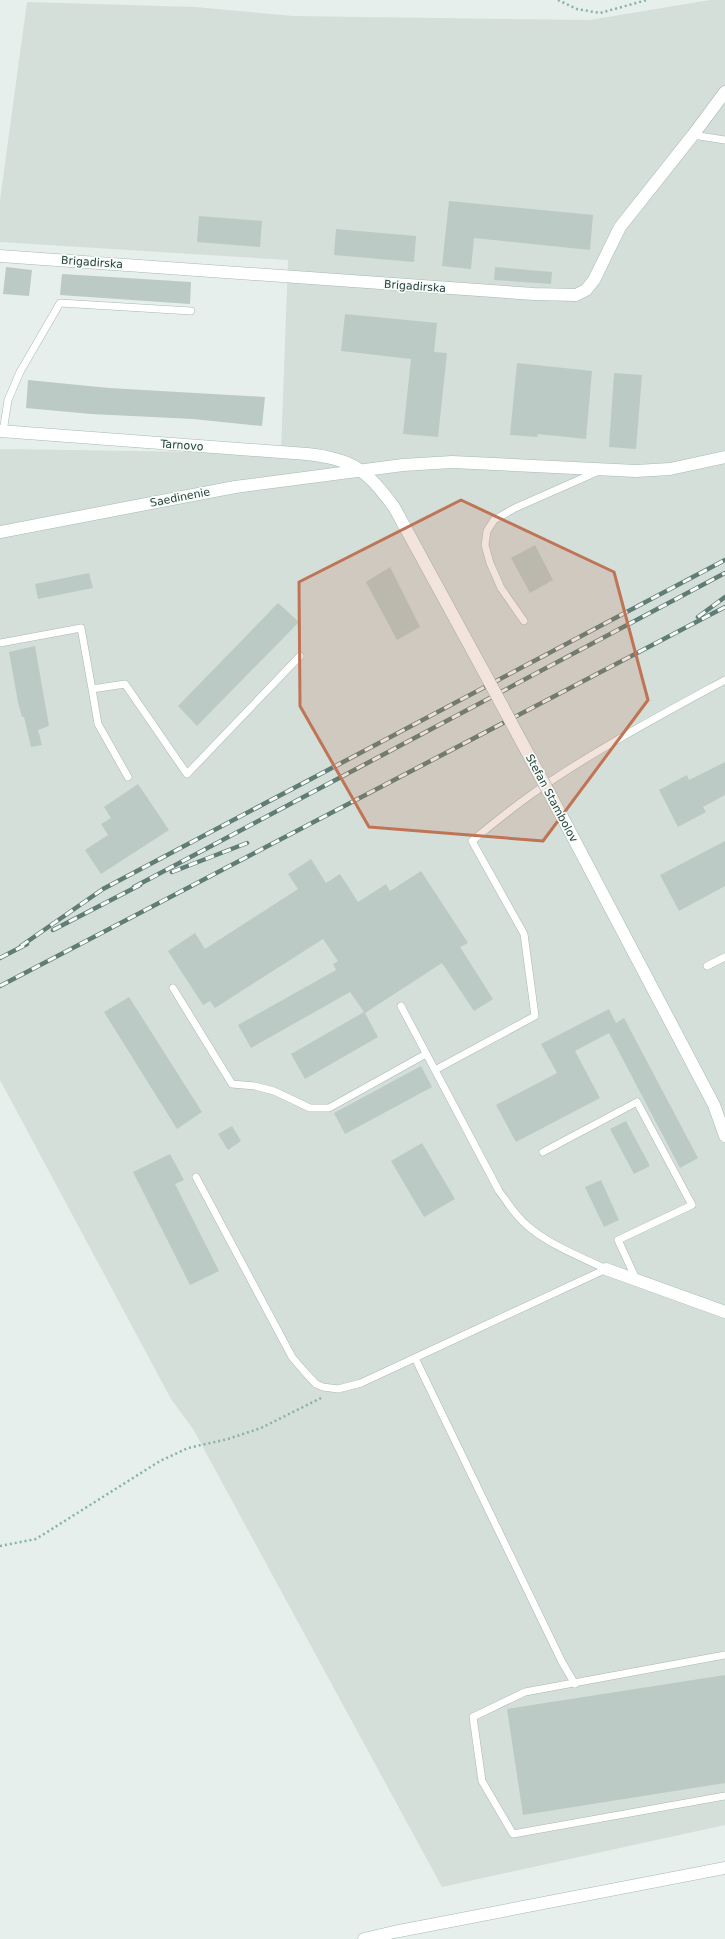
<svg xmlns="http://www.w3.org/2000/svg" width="725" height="1939" viewBox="0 0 725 1939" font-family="'DejaVu Sans',sans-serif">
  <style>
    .built { fill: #d4dfda }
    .building { fill: #bbcac4 }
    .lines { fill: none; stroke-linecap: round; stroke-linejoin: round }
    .lane-casing { stroke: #a8b8b2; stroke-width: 8 }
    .street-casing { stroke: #a8b8b2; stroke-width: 13 }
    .secondary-casing { stroke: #a4bbb3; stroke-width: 13 }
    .path { stroke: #86b3a5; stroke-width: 2.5; stroke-dasharray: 2 3; stroke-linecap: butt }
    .lane { stroke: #fff; stroke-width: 7 }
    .street { stroke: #fff; stroke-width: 12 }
    .secondary { stroke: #fff; stroke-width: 12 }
    .rail-casing { stroke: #5f7d75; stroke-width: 4.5 }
    .rail { stroke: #f7fbf9; stroke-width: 3; stroke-dasharray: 9; stroke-linecap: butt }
    .secondary-bridge-casing { stroke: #a4bbb3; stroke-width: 13; stroke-linecap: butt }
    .secondary-bridge { stroke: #fff; stroke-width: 12 }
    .marked { fill: #c07456; fill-opacity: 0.2; stroke: #c07456; stroke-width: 3; stroke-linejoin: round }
    .labels { text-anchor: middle; stroke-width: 3.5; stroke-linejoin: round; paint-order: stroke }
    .street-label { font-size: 11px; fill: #24423a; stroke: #f7fbf9 }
  </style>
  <rect width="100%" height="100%" fill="#e6efeb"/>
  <path class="built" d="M710,0H725V1825L442,1887L193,1429L171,1399L0,1080V449L281,453L288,260L0,242V200L27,2L195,7L293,16L590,20Z"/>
  <path class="building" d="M449,201L593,215L590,250L474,238L471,269L442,266Z
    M199,216L262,221L260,247L197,242Z
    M336,229L416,236L414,262L334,255Z
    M6,267L32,270L29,296L3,294Z
    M495,267L552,272L551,284L494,280Z
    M62,274L191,282L190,304L60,295Z
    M345,314L437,323L434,352L447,353L438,437L403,434L411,359L341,351Z
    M517,363L592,371L586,439L538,434L537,437L510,435Z
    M614,373L642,375L636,449L609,447Z
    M28,380L109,388L265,397L262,426L193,419L91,414L26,408Z
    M535,545L553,580L530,593L511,558Z
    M390,567L420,627L397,640L366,582Z
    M89,573L93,588L38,599L35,584Z
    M278,603L299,622L197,726L178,706Z
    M35,646L49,726L38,730L42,745L31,747L24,717H22L18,702L9,652Z
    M725,762V795L703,807L706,812L678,827L659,790L687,775L689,780Z
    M138,784L169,830L101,874L85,850L108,835L101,824L111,818L104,807Z
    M725,841V886L679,911L660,875Z
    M311,859L326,883L340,874L358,902L386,884L390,891L421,871L468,943L460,947L493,999L474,1011L442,963L365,1013L378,1037L305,1079L291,1054L364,1012L350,992L251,1048L238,1025L336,970L333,964L338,961L323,939L215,1008L210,1001L203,1005L168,951L195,933L205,949L298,889L288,874Z
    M129,997L202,1112L177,1129L104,1012Z
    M609,1009L616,1023L624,1018L698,1158L680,1168L609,1033L575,1051L600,1098L516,1142L496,1105L557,1073L541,1044Z
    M421,1066L432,1087L345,1134L334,1113Z
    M626,1121L650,1166L634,1174L610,1129Z
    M232,1126L241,1141L228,1150L218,1134Z
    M422,1143L455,1199L424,1217L391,1161Z
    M170,1154L184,1180L175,1184L219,1271L190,1285L133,1172Z
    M601,1180L619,1220L604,1227L585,1187Z
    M725,1675V1783L523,1815L507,1709Z"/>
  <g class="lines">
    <defs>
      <path id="lane" d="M693,135L725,140
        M3,432L8,400L20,372L60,303L191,311
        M524,621L501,588L490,563L485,545L487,531L494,520L515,508L599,471
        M0,643L81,628L92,689L125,684L187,774L300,656
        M92,689L98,724L128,777
        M707,966L725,957
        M173,988L232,1084L255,1086L274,1091L310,1108H329L426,1054
        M401,1006L499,1191C505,1199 510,1207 516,1214C538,1241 575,1254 606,1269
        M435,1070L535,1016L524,934L472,841C491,825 511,809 532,794C593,751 659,716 725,680
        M543,1152L637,1102L692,1205L618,1240L636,1279
        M196,1177L292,1357L303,1370L316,1384L323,1387L338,1389L361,1383L606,1269
        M415,1358L562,1662L575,1684
        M725,1655L525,1692L473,1717L482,1781L513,1834L725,1796"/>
      <path id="street" d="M0,256L534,294L576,295L586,290L594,280L620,227L693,135L725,92
        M606,1269L725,1312
        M364,1939L394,1932L725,1868"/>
      <path id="secondary" d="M0,431L307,454C354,459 366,470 394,507L484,672
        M0,532L235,487L403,465L452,462L636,471L670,469L725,457
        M567,826L714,1105L725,1136"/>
    </defs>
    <use href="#lane" class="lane-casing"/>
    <use href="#street" class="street-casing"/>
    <use href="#secondary" class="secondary-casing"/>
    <path class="path" d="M558,0L577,9L600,13L647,0
      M0,1546L36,1539L160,1461L188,1448L228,1439L261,1428L321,1398"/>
    <use href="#lane" class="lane"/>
    <use href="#street" class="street"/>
    <use href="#secondary" class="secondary"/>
    <defs>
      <path id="rail" d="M698,617L725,597
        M172,872L247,843
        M134,887L725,573
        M53,930L140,885
        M21,946L103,889L725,560
        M0,958L27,944
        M0,986L725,607"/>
    </defs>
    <use href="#rail" class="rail-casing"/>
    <use href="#rail" class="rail"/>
    <defs>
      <path id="secondary-bridge" d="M484,672L567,826"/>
    </defs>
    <use href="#secondary-bridge" class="secondary-bridge-casing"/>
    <use href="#secondary-bridge" class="secondary-bridge"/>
  </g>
  <path class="marked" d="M461,500L614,572L648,700L543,841L369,827L300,706L299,582Z"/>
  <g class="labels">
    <g class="street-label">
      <text transform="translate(92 262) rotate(4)" y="4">Brigadirska</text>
      <text transform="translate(415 286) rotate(4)" y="4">Brigadirska</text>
      <text transform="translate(182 445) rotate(4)" y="4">Tarnovo</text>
      <text transform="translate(180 497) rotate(-11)" y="4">Saedinenie</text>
      <text transform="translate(552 798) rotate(62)" y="4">Stefan Stambolov</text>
    </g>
  </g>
</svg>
